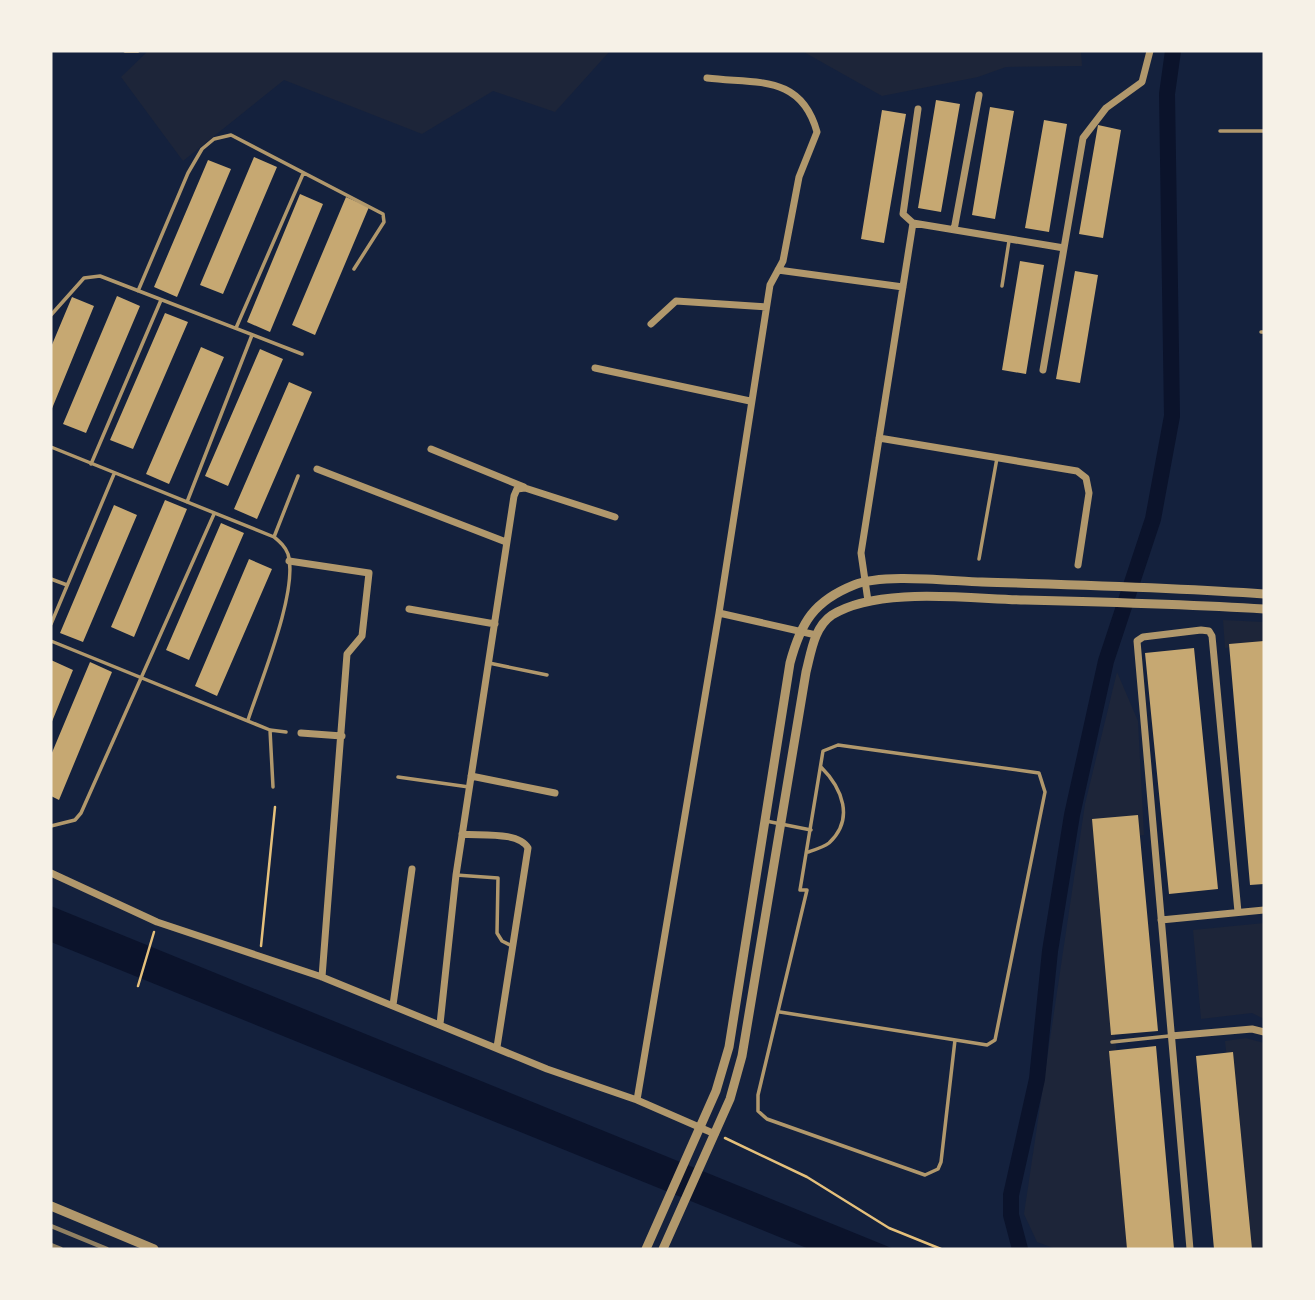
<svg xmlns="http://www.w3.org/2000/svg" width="1315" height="1300" viewBox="0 0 1315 1300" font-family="Lato,sans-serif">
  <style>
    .green { fill: #1d2539 }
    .water { fill: #0b132b }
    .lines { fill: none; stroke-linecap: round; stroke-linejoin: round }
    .canal { stroke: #0b132b; stroke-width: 16 }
    .building { fill: #c6a872 }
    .path { stroke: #e5c07b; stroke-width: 2.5 }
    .service { stroke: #b1986c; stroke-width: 3.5 }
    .minor { stroke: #b1986c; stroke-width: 7 }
    .tertiary { stroke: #b1986c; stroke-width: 9 }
    .rail { stroke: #918062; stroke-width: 4.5 }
  </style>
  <rect width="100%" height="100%" fill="#14213d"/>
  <path class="green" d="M148,51H610L555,112L493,91L422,134L284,80L183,161L121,77Z
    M802,51H1081L1082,66L1006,67L978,77L882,96Z
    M1223,620L1264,622V717L1256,646L1225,648Z
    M1117,672L1138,721L1144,835L1099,840L1133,1249H1056L1037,1242L1024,1214L1085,804Z
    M1264,923V1019L1252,1013L1201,1019L1193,930Z
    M1246,1038L1264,1043V1249H1247L1225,1041Z"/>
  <path class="water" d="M51,906L894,1249H809L130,974L51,942Z"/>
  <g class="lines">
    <path class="canal" d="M1020,1249L1011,1215V1195L1037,1079L1050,951L1072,815L1106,661L1153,519L1172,416L1167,94L1173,51"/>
  </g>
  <path class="building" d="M936,100L960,104L941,212L918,208Z
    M990,107L1014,111L995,219L972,215Z
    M882,110L906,114L884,243L861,239Z
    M1044,120L1067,124L1049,232L1025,228Z
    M1098,125L1121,130L1103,238L1079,234Z
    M254,157L277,167L223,294L200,285Z
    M208,160L231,169L177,297L154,287Z
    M300,194L323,204L270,332L247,322Z
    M346,197L369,207L315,335L292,325Z
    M1020,261L1044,265L1026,374L1002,370Z
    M1075,271L1098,275L1080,383L1056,379Z
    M117,296L140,306L86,433L63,424Z
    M72,297L94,306L51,411V347Z
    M165,313L188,322L133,449L110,440Z
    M201,347L224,357L169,484L146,474Z
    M260,349L283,359L228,486L205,476Z
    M289,382L312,392L257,519L234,509Z
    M165,500L187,509L134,637L111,627Z
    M114,505L137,515L83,642L60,633Z
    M221,523L244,533L189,660L166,650Z
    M249,559L272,569L217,696L195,686Z
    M1264,641V884L1250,885L1229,644Z
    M1194,648L1218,889L1169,894L1145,653Z
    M51,660L73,670L51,724Z
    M90,662L112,672L59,800L51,796V755Z
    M1138,815L1158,1031L1111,1035L1092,819Z
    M1156,1046L1174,1249H1127L1109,1051Z
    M1233,1052L1252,1249H1214L1196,1056Z"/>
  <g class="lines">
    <path class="path" d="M261,946L275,807
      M138,986L154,932
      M725,1138L807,1177L889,1228L941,1249"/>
    <path class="service" d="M125,51H138
      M1220,131H1264
      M1002,286L1009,241
      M138,291L188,173L202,149L214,139L231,135L383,214L384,222L354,269
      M51,315L84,278L100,276L302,354
      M236,328L303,174
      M1261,332H1264
      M51,447L274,537C280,542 285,546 288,554C299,590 260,683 248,720
      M91,464L161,300
      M187,502L252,335
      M274,537L298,476
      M979,559L997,458
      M51,579L67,585
      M51,624L114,474
      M51,641L270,730L286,732
      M489,663L547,675
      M270,730L273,787
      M398,777L469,787
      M766,821L811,830
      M51,826L75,820L81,813L214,514
      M808,852C814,850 824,847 829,843C855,819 842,788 821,767
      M456,875L498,878L497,933L502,941L512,946
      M780,1012L987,1045L995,1040L1045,792L1039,773L838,745L823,751L800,890H807L758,1095V1111L767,1119L925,1175L938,1169L941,1162L955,1040
      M1112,1042L1169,1036"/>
    <path class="minor" d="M913,223L903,214L918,109
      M954,230L979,95
      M778,270L903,287
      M651,324L676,301L766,307
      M595,368L750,401
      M1043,370L1083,138L1106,108L1142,82L1150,51
      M879,438L1077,471L1086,478L1089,493L1078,565
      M431,449L524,487
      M317,469L506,542
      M289,561L369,573L362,636L347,654L322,977
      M868,601L861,553L913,223L1064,248
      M409,609L495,624
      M719,613L816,635
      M301,733L342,736
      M471,776L555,793
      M462,834C479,836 519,831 528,848L497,1047
      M51,873L157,922L322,977L547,1069L637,1100L715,1134
      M1161,920L1264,910
      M393,1005L412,869
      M440,1024L456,875L514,496L517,489L525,488L615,517
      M1171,1036L1252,1029L1264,1032
      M637,1100L719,613L770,285L783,261L799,177L817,132C801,74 757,84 707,78
      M1190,1249L1137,641L1143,637L1201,630L1209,631L1212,636L1238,912"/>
    <path class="tertiary" d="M51,1206L154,1249
      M646,1249L716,1091L729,1047L790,663C801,622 814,601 854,585C883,573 949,581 982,582C1076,585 1170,587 1264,594
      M663,1249L730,1099L742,1056L806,672C811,653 814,627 832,615C878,586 971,599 1025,600C1105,602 1185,604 1264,609"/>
    <path class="rail" d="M51,1226L107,1249
      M51,1245L61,1249"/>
  </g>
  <rect width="1315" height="1300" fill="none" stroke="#f6f1e7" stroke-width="105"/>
</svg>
